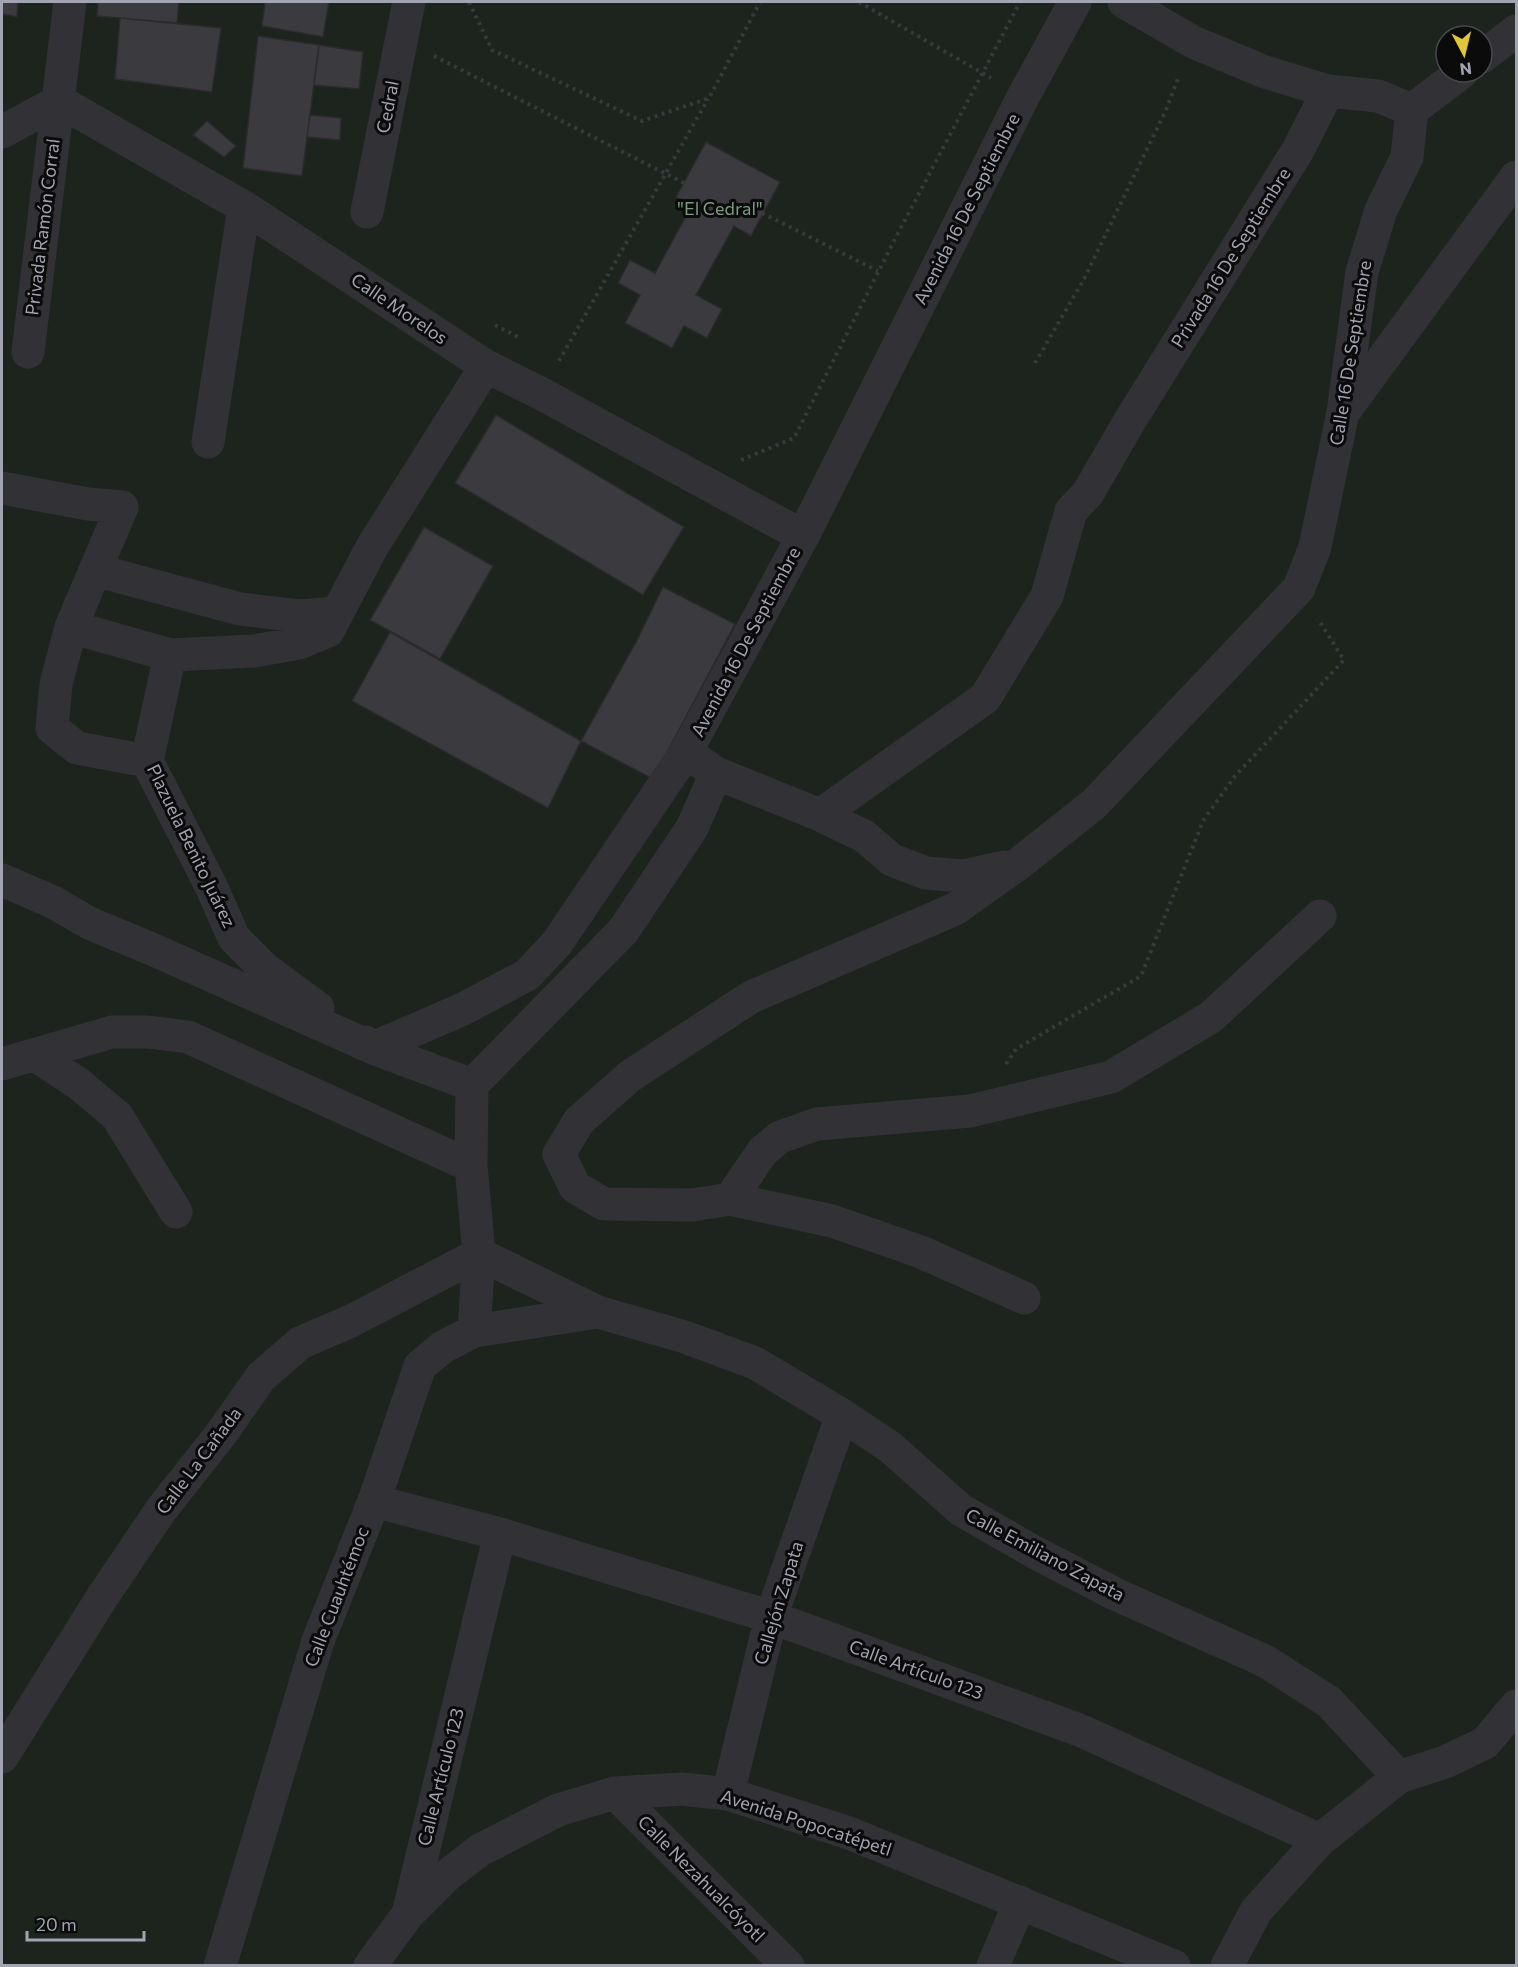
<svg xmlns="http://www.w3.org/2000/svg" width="1518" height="1967" viewBox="0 0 1518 1967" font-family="Commissioner,sans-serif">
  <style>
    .green { fill: #1d241e; fill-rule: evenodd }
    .building { fill: #3b3a3e; stroke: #2b2a2d; stroke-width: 1.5 }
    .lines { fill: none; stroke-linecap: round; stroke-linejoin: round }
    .path { stroke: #38383d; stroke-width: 4; stroke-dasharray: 3 4.5; stroke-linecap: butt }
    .minor { stroke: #323236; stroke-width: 33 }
    .labels { text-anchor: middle; stroke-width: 6; stroke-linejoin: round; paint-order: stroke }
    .street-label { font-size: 18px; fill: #a3a4b1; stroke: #0b0b0c }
    .park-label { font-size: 18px; fill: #7b9b82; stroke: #0b0b0c }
  </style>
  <rect width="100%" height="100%" fill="#101011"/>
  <path class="green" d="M2,2H1516V1965L2,1966ZM1446,36H1482V72H1446Z"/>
  <path class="building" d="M2,2H18L17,17L2,14Z
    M98,2H179L177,23L97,16Z
    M265,2H329L323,37L262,26Z
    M120,18L221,28L212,92L115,79Z
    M258,36L319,45L302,176L243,168Z
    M319,45L363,52L359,89L314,85Z
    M310,115L341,118L340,140L307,137Z
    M207,121L236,146L224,157L193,135Z
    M706,142L780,182L751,236L734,226L696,295L722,309L707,338L684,326L672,348L625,323L640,295L618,283L630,260L655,273L692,205L676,197Z
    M496,415L684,527L643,595L455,483Z
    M424,527L493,566L440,659L370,620Z
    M663,587L735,624L653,779L581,741L636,642Z
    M390,632L581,741L548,808L352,701Z"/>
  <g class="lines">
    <path class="path" d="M469,2L492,50L642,121L709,98L760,2
      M859,2L991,78
      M434,56L684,183
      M762,213L878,271
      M495,325L518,337
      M559,361L708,99
      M1035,363L1084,279L1166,110L1179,76
      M741,460L794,438L895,239L1020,2
      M1006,1064L1016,1049L1141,976L1203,821L1235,776L1344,660L1318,619"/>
    <path class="minor" d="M1124,2L1193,42L1265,72L1328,91L1378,96L1412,110
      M1482,57L1516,31
      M59,101L244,207L486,366L542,394L803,536
      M1412,110L1462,72
      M2,132L59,101
      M367,212L409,2
      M28,352L70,2
      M1346,409L1516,177
      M208,442L244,207
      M2,488L88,504L122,507L71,627L56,684L52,728L77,748L147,761
      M95,570L240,609L299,616L337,613
      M71,627L170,655L254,651L299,643L328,631L372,547L486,366
      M170,655L147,761L211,886L234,938L265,969L318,1008
      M716,773L820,815L864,836L892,860L926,873L963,876L1004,867
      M820,815L985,698L1047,596L1071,511L1088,493L1129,422L1298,150L1328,91
      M2,880L55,903L89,923L154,950L373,1048L463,1009L527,975L557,943L686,752
      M365,1042L373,1048L472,1085
      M35,1055L79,1084L117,1116L176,1212
      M2,1064L112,1032H148L188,1037L471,1166
      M730,1199L763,1151L780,1137L817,1124L970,1111L1111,1077L1211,1017L1320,916
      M1024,1298L921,1252L832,1221L730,1199L693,1205L604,1204L575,1187L559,1154L579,1121L630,1076L751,997L955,909L1017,865L1094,804L1299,588L1315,547L1343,412L1362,272L1381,210L1407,157L1412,110
      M598,1312L479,1254L471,1166L472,1085L623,931L692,828L716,773L686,752L803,536L1023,97L1075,2
      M474,1331L598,1312L685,1337L755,1363L842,1415L890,1447L961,1510L1034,1552L1115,1594L1265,1661L1329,1702L1399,1777
      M374,1501L500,1534L771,1617L1082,1731L1320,1840
      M2,1757L101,1599L161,1510L221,1434L261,1377L300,1343L351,1321L479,1254
      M615,1793L788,1966
      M728,1794L771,1617L842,1415
      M408,1914L500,1534
      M220,1966L318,1641L374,1501L420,1366L443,1347L474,1331L479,1254
      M370,1966L408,1914L445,1877L480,1850L558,1810L615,1793L682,1789L728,1794L849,1833L1174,1966
      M993,1966L1020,1902
      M1227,1966L1256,1911L1320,1840L1399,1777L1445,1762L1485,1743L1516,1706"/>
  </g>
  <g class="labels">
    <g class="street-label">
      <text transform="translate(388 107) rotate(-79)" y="6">Cedral</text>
      <text transform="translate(967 209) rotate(-63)" y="6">Avenida 16 De Septiembre</text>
      <text transform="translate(43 227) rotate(-83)" y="6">Privada Ramón Corral</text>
      <text transform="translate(1231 258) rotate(-58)" y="6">Privada 16 De Septiembre</text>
      <text transform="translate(399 309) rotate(34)" y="6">Calle Morelos</text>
      <text transform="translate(1351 353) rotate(-81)" y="6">Calle 16 De Septiembre</text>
      <text transform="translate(746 642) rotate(-62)" y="6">Avenida 16 De Septiembre</text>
      <text transform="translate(191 846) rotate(64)" y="6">Plazuela Benito Juárez</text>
      <text transform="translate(199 1461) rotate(-53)" y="6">Calle La Cañada</text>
      <text transform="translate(1045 1555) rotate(28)" y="6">Calle Emiliano Zapata</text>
      <text transform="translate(337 1597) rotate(-69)" y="6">Calle Cuauhtémoc</text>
      <text transform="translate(779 1603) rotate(-73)" y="6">Callejón Zapata</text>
      <text transform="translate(916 1670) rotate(20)" y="6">Calle Artículo 123</text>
      <text transform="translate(441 1777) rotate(-76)" y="6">Calle Artículo 123</text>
      <text transform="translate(806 1823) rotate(18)" y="6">Avenida Popocatépetl</text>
      <text transform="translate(701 1879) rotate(45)" y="6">Calle Nezahualcóyotl</text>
    </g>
    <g class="park-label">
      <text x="720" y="215">"El Cedral"</text>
    </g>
  </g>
  <rect width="1518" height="1967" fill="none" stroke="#a3a4b1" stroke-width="6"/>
  <g transform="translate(1464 54) rotate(173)"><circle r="28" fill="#0b0b0c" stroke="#48484e" stroke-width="1.5"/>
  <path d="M0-4.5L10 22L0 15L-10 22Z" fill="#e2c637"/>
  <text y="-9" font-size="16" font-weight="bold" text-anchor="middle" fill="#a3a4b1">N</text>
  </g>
  <path d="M27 1931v9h117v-9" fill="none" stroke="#a3a4b1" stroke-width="3"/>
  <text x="36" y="1931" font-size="18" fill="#a3a4b1" stroke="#0b0b0c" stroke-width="4.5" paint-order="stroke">20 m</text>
</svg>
